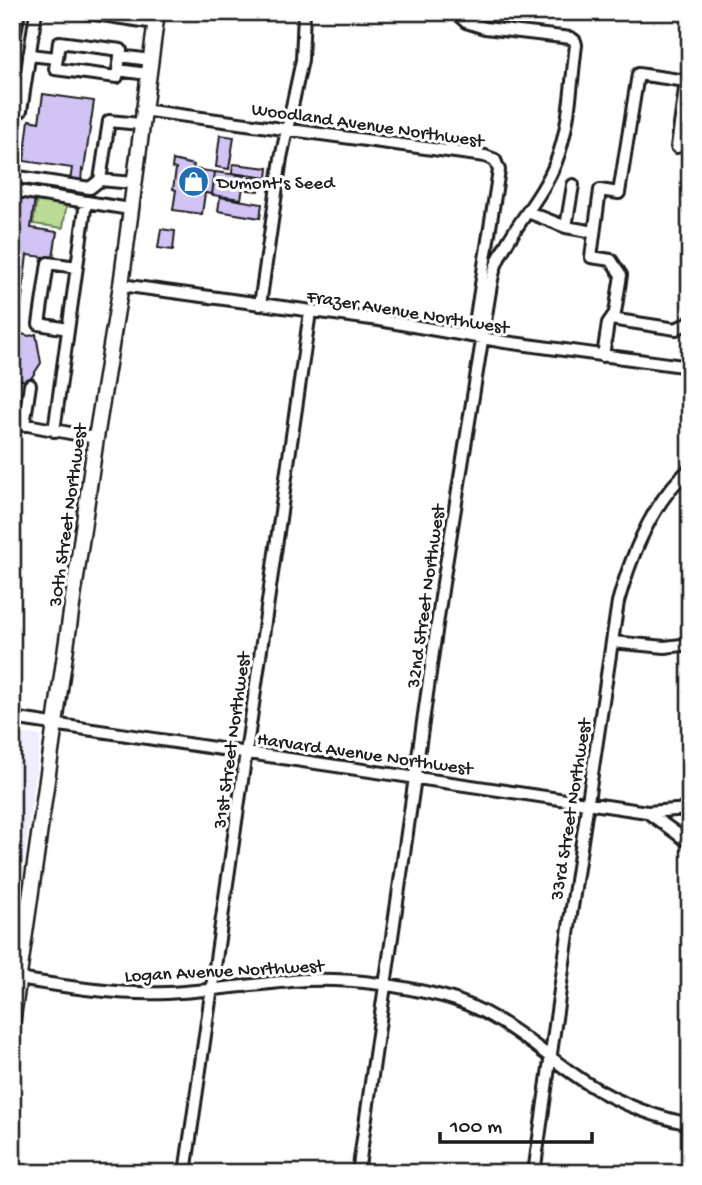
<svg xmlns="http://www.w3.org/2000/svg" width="702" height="1185" viewBox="0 0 702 1185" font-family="'Gochi Hand',sans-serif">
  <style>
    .built { fill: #f2edfc }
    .green { fill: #b9db95; stroke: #6a7c58; stroke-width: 2 }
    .building { fill: #d2c3f5; stroke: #1c1c1c; stroke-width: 2 }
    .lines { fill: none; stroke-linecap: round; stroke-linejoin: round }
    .minor-casing { stroke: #1c1c1c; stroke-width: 16 }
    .major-casing { stroke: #1c1c1c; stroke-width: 19 }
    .minor { stroke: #fff; stroke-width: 10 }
    .major { stroke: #fff; stroke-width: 14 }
    .labels { text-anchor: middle; stroke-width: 6; stroke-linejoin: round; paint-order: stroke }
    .street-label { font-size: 19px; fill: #1c1c1c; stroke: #fff }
    .poi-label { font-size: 19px; fill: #1c1c1c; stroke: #fff; text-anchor: start }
  </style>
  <rect width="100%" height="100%" fill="#fff"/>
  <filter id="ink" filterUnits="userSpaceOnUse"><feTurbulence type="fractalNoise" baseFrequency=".0143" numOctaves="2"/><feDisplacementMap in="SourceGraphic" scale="14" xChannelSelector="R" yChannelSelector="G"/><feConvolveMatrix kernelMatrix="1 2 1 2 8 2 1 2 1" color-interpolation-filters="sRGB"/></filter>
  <g filter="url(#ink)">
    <path class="built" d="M12,732L41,736L12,947Z"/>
    <path class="green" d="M37,198L67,202L63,228L33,224Z"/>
    <path class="building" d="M43,94L94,101L84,170L82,169L81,182L70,181L72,168L24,161L29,120L39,122Z
      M220,135L234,137L229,169L216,167Z
      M173,160L194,165L193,169L215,172L212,194L205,193L202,214L173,210L176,190L173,189L176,169L172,168Z
      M233,164L268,168L267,178L232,173Z
      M215,172L245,176L241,199L212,195Z
      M249,178L260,179L259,191L248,190Z
      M12,194L35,198L31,228L57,232L53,258L27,255L18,333L29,336L36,334L41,363L28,383L22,380H12Z
      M220,197L262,204L260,218L218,211Z
      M161,229L175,231L173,250L158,248Z"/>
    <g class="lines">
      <defs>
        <path id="minor" d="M82,12L155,23
          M12,48L19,12
          M29,55L57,58L55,69L117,77L121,50L59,42L57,58
          M120,56L150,60
          M118,70L147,74
          M12,110L21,111L36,12
          M142,110L485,156L495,160L499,170L473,336
          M12,176L90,188L100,180L109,121L140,124
          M100,180L133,183
          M12,190L130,209
          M528,212L566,227L594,232
          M566,227L573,185
          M121,285L379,320L505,342L690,367
          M260,305L281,158L302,60L304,12
          M611,319L676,329L690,322
          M68,329L39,324L48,263L77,267
          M603,356L608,323L615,313L621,275L611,260L591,257L600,190L619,193L638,74L686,81L677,147
          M12,422L96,438
          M24,425L30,385
          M54,431L86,202
          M612,642L665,647L690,644
          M12,718L647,812L690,809
          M647,812L690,843
          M19,979C68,987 117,995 167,993C213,991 259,983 305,980C350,978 398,985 442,996C491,1008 529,1042 569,1071C606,1098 645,1115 690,1124
          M185,1173L310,312
          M358,1173L443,583L489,297C491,286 492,275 496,265C511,228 541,200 556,162C570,126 571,84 576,45L575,41L571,38L485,28L466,22L455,12
          M534,1173L568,934L618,602C631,556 652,501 690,469"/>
        <path id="major" d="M12,1024L96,438L121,285L157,12"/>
      </defs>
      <use href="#minor" class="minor-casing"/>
      <use href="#major" class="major-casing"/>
      <use href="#minor" class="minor"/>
      <use href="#major" class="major"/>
    </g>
  </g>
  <defs>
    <symbol id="shop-disc" viewBox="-11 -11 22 22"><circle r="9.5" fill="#1f6fb2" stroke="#fff"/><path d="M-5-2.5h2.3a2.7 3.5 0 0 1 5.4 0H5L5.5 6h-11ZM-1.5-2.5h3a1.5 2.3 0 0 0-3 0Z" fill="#fff"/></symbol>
  </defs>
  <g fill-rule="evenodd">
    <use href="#shop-disc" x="176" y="164" width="35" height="35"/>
  </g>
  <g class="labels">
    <g class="street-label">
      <text transform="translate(368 123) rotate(8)" y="7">Woodland Avenue Northwest</text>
      <text transform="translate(408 310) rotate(9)" y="7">Frazer Avenue Northwest</text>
      <text transform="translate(66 515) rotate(-82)" y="7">30th Street Northwest</text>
      <text transform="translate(424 596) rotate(-82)" y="7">32nd Street Northwest</text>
      <text transform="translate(230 740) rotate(-82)" y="7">31st Street Northwest</text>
      <text transform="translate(365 752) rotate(8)" y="7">Harvard Avenue Northwest</text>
      <text transform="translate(569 809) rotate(-81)" y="7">33rd Street Northwest</text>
      <text transform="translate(224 969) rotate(-3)" y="7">Logan Avenue Northwest</text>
    </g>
    <g class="poi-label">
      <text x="217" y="188">Dumont's Seed</text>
    </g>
  </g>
  <rect width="702" height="1185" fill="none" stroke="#fff" stroke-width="42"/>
  <rect x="21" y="21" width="660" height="1143" fill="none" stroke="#1c1c1c" stroke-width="2.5" filter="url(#ink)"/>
  <path d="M440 1132v10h152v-10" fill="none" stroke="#1c1c1c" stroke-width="3.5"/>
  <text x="450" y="1132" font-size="21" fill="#1c1c1c" stroke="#ffffff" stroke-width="5" paint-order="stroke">100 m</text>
</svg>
